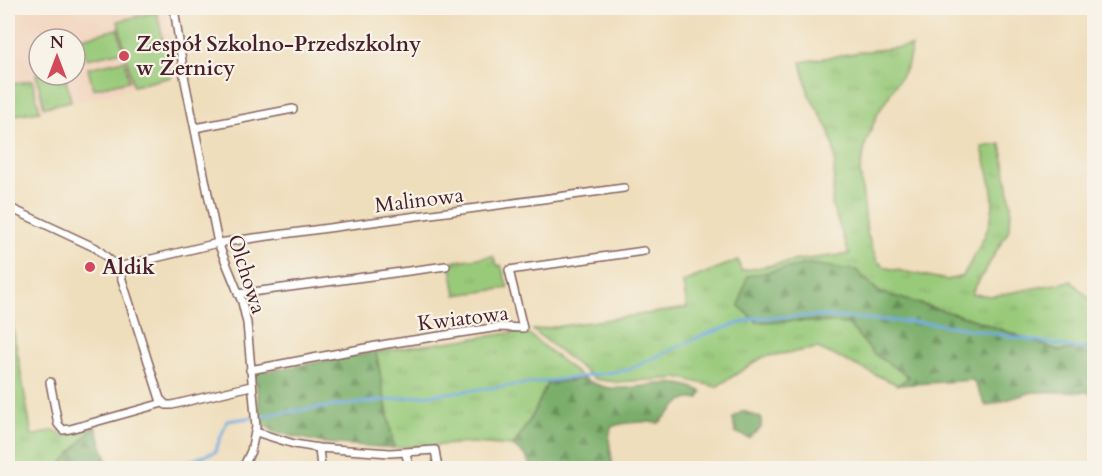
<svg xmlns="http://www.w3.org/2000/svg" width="1102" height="476" viewBox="0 0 1102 476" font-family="Cardo,serif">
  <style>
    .built { fill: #f2d4be; fill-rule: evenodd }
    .grass { fill: url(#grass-tufts); stroke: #727452; stroke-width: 1.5 }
    .forest { fill: url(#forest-firs); stroke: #62664a; stroke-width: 1.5 }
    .pitch { fill: #99ca7a; stroke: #727452; stroke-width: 1.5 }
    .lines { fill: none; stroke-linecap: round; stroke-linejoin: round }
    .stream { stroke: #72ace2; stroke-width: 3 }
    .street-casing { stroke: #84625e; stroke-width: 10 }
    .street { stroke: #fff; stroke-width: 7 }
    .poi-dot { fill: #d1495b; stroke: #f7f3e8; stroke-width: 2 }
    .labels { text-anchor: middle; stroke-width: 4.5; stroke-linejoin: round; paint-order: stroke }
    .poi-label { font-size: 21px; font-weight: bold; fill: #4a1f2b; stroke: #f7f3e8; text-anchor: start }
    .street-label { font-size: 21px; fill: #4a1f2b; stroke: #f7f3e8 }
  </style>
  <defs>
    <pattern id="grass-tufts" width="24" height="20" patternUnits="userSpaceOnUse" patternTransform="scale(1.5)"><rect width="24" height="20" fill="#99ca7a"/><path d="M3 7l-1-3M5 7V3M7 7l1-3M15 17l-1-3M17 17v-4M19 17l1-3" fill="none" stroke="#85ad6a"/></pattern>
    <pattern id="forest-firs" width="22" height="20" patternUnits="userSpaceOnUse" patternTransform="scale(1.5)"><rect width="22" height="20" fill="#7aae6a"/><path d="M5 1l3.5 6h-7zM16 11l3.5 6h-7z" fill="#668d57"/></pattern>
  </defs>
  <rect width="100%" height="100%" fill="#f7f3e8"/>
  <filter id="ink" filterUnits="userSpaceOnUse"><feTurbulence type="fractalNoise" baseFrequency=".0167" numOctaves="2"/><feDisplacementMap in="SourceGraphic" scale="12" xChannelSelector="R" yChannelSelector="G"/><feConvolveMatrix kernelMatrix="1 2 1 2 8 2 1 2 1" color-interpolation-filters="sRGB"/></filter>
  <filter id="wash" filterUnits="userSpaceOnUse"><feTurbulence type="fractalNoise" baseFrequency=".008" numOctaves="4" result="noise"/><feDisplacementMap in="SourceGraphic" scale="24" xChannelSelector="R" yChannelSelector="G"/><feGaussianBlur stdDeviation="1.35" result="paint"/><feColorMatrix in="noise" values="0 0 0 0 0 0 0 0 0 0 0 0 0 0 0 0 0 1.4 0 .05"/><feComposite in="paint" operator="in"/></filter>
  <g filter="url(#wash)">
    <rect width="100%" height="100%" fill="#efdebc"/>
    <path class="built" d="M8,8H166L176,74L172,79L40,111L32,80L8,85ZM39,39H75V75H39Z"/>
    <path class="grass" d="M912,46L907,67L878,113L866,142L860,171L867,233L877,261L887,268L947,280L963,276C974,255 988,236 992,212C996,192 986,167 982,147L1001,144L1011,205L1010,228L971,294L993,296L1071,281L1090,299L1094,300V346L1060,351L972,319L879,292L856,270L805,321L848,324L874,354L910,377L898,385L818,348L763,357L716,387L681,378L616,382L595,379L533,330L687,308L683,282L738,260L741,271L799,260L849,254L832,205L835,158L833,145L828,128L809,95L801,62L860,52Z
      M36,74L65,75L71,101L44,107Z
      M32,80L40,111L8,116V85Z
      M493,256L498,266L501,265L508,288L456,295L450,262Z
      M8,300L32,436L55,430L63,437L95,426L58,468H8Z
      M525,331L584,379L547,384L533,415L513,446L472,443L394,448L376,352Z"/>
    <path class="forest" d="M808,264L856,270L879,292L972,319L1060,351L1094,346V397L1087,392H1033L986,406L973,380L898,385L909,377L874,354L848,324L805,321L757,322L739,306L747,276Z
      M376,352L394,448L324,443L274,432L261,422L255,373Z
      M584,379C592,383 601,387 610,388C642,391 673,374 702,392L699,398L683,400L659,423C642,421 627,421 611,427L609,439L613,468H531L526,456L513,446L533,415L547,384Z
      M743,411L761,418V428L749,438L735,432L733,418Z
      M95,426L110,468H58Z"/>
    <path class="pitch" d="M157,12L171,77L133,86L118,21Z
      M118,29L123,51L86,59L81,38Z
      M125,60L129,81L93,89L88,68Z"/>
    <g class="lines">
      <path class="stream" d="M171,468L215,452L227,421L309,409L550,381L628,370L706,334L756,318L822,316L940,324L1094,351"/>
    </g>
  </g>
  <g filter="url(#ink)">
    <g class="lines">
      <defs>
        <path id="street" d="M174,8L185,81L218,243L242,302L247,323L256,427L251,451L243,468
          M195,128L293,109
          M8,207L96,248L118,267L218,243L624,188
          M118,267L160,399L166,405H172L251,386
          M238,294L446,266
          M250,370L387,344L499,327L523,328L509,270L644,251
          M50,382L58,424L63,430L70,429L163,403
          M256,432L294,444L319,448L390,453L435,450L438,468
          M319,448L321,468
          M405,452L410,468"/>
      </defs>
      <use href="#street" class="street-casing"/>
      <use href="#street" class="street"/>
    </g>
  </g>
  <g class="poi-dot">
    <circle cx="124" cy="56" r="6"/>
    <circle cx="90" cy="267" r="6"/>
  </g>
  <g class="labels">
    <g class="poi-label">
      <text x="136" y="51">Zespół Szkolno-Przedszkolny<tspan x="136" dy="24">w Żernicy</tspan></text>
      <text x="102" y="274">Aldik</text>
    </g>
    <g class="street-label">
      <text transform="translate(419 200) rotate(-7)" y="7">Malinowa</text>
      <text transform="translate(247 274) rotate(72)" y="7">Olchowa</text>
      <text transform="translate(463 318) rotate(-7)" y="7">Kwiatowa</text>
    </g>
  </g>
  <rect width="1102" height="476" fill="none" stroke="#f7f3e8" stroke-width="30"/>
  <g transform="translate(57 57)"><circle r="28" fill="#f7f3e8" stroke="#b29e9c" stroke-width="1.5"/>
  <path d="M0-4.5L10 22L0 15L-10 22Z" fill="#d1495b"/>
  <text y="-9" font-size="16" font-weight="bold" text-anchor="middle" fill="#4a1f2b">N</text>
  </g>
</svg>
